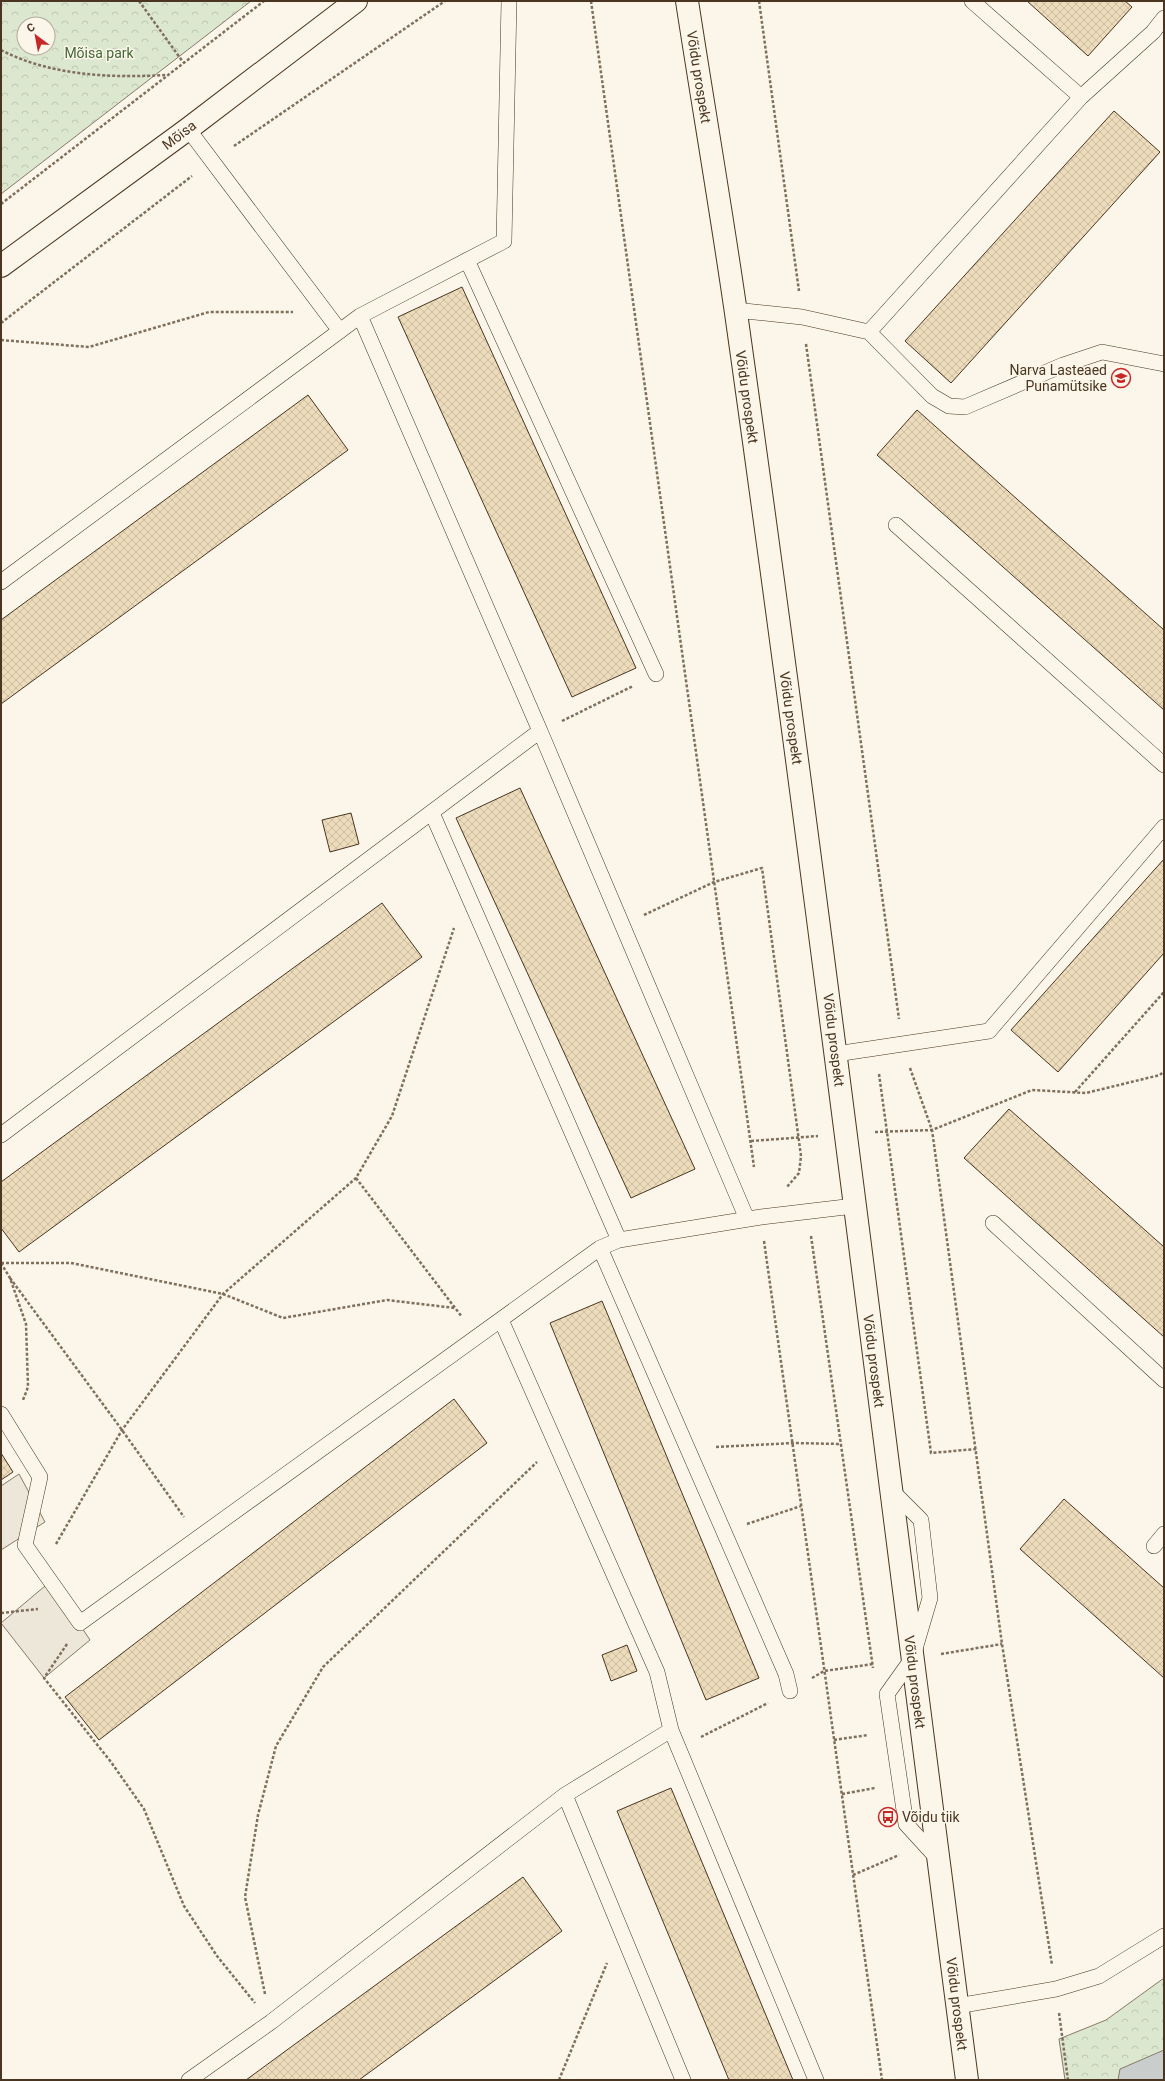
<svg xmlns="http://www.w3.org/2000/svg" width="1165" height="2081" viewBox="0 0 1165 2081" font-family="Roboto,sans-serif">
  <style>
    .park { fill: url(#park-crowns); stroke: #887966; fill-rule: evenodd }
    .parking { fill: #ede7d9; stroke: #887966 }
    .water { fill: #c9cecd; stroke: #887966 }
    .building { fill: url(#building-cross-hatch); stroke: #4a3520 }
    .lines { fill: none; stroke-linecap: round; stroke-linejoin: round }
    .lane-casing { stroke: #4a3520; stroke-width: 16 }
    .street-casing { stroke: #4a3520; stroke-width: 24 }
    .secondary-casing { stroke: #4a3520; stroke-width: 24 }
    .path { stroke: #7f6f5c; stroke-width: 2.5; stroke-dasharray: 3 2; stroke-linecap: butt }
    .lane { stroke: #fbf6e9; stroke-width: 15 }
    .street { stroke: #fbf6e9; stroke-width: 22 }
    .secondary { stroke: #fbf6e9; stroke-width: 22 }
    .labels { text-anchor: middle; stroke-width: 3; stroke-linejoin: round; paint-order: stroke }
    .park-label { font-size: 14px; fill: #436837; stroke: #fbf6e9 }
    .street-label { font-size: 14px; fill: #4a3520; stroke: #fbf6e9 }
    .poi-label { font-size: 14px; fill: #4a3520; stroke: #fbf6e9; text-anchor: end }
  </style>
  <defs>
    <pattern id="park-crowns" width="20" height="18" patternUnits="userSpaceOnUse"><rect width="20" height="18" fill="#dce7d0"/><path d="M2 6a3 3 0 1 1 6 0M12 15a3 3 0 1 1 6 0" fill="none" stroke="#bec7b2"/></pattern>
    <pattern id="building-cross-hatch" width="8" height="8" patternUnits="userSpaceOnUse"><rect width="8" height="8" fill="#ecdcbc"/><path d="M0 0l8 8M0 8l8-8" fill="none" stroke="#ccbda1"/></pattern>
  </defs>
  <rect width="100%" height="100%" fill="#fbf6e9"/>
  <path class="park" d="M1,1H251L1,194ZM24,24H48V48H24Z
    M1164,1978V2080H1065L1059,2039L1106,2020Z"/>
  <path class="parking" d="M19,1474L45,1522L1,1550V1486Z
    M51,1581L90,1640L44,1678L1,1623Z"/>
  <path class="water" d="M1164,2050V2080H1118L1120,2069Z"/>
  <path class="building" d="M1027,1H1125L1132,7L1088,56Z
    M1114,111L1160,152L951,383L905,341Z
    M462,287L636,668L572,697L398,317Z
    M308,395L348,450L1,704V620Z
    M917,410L1164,630V710L877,455Z
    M520,788L695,1169L631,1198L456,818Z
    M351,813L359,844L330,852L322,820Z
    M1164,859V953L1058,1072L1011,1030Z
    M382,903L422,957L19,1252L1,1228V1182Z
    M1009,1109L1164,1247V1337L964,1158Z
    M602,1301L759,1678L706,1700L550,1323Z
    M454,1399L487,1443L99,1740L65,1697Z
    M1,1453L13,1472L1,1480Z
    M1064,1499L1164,1588V1678L1020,1549Z
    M627,1645L637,1671L611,1681L602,1655Z
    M671,1788L793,2080H729L617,1811Z
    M523,1877L562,1931L359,2080H246Z"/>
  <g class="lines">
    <defs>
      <path id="lane" d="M972,1L1081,97
        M188,129L340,331
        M467,260L656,674
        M735,310L802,317L869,332L1081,97L1153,32L1164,18
        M869,332L932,396L949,406L965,407L1063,365L1102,352L1164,364
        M896,525L1164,765
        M1,582L360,316L504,241L509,1
        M540,731L747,1219
        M432,813L619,1240
        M836,1054L989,1031L1164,827
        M1,1135L540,731L360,316
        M993,1223L1164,1380
        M600,1248L786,1674L790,1691
        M501,1320L657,1672L671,1730L816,2080
        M1,1414L40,1477L25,1545L80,1623L600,1248L619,1240L761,1217L854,1206
        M890,1489L921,1520L930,1598L912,1659L887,1694L906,1824L938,1859
        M1154,1546L1164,1534
        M565,1795L683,2080
        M957,2006L1056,1989L1099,1976L1164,1936
        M189,2080L271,2022L565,1795L671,1730"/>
      <path id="street" d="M1,266L188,129L356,1"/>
      <path id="secondary" d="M687,1C703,105 721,209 736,313C819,901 890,1491 967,2080"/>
    </defs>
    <use href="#lane" class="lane-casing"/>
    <use href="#street" class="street-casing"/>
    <use href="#secondary" class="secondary-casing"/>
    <path class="path" d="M139,1L183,62
      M591,1L754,1167
      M759,1L799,291
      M1,50C51,76 111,78 166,75
      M234,146L445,1
      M1,204L264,1
      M1,323L192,176
      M1,340L89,347L209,312H293
      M806,344L899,1019
      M562,721L633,686
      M644,915L714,882L762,868L801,1156L799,1173L786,1188
      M910,1068L932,1130L1002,1644L1052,1965
      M879,1074L931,1453L976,1449
      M1075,1092L1164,992
      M875,1132L932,1130L1032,1090L1086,1093L1160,1075L1164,1071
      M751,1141L818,1136
      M356,1178L462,1317
      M811,1236L873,1668
      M764,1241L882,2080
      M1,1263H71L223,1294L283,1318L387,1300L455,1308
      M1,1263L10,1278L26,1324L28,1387L23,1400
      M10,1278L122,1430L184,1517
      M716,1447L793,1443L841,1444
      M747,1524L801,1506
      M56,1544L122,1430L223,1294L356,1178L392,1116L454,928
      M1,1613L38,1609
      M67,1644L44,1678L111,1762L144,1809L184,1906L217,1956L255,2003
      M941,1654L1002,1644
      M812,1678L824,1671L873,1664
      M701,1737L768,1703
      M834,1740L868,1735
      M842,1794L875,1788
      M853,1875L899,1855
      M265,1994L245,1897L258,1815L276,1746L323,1667L537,1462
      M1059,2013L1068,2080
      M559,2080L607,1963"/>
    <use href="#lane" class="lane"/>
    <use href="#street" class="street"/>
    <use href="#secondary" class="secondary"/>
  </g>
  <defs>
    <symbol id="school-ring" viewBox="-11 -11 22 22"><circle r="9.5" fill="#fbf6e9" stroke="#c62828" stroke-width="1.5"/><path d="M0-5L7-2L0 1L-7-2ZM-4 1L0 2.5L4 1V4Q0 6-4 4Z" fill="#c62828"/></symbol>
    <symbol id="bus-ring" viewBox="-11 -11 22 22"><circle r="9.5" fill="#fbf6e9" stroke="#c62828" stroke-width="1.5"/><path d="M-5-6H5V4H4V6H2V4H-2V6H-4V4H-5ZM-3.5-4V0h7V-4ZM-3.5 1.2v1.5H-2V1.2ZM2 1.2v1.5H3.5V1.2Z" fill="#c62828"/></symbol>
  </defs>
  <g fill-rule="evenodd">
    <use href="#school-ring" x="1110" y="367" width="22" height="22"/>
    <use href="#bus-ring" x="877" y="1806" width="22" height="22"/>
  </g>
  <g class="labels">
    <g class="park-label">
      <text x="99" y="58">Mõisa park</text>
    </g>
    <g class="street-label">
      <text transform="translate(699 77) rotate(81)" y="5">Võidu prospekt</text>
      <text transform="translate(179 135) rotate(-37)" y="5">Mõisa</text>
      <text transform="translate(747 397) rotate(82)" y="5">Võidu prospekt</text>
      <text transform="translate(791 718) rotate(82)" y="5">Võidu prospekt</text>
      <text transform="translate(834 1040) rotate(83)" y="5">Võidu prospekt</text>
      <text transform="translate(874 1361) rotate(83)" y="5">Võidu prospekt</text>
      <text transform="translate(915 1682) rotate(83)" y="5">Võidu prospekt</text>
      <text transform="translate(957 2004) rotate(83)" y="5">Võidu prospekt</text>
    </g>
    <g class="poi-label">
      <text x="1107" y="375">Narva Lasteaed<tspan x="1107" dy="16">Punamütsike</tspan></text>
      <text x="902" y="1822" text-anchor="start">Võidu tiik</text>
    </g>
  </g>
  <rect width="1165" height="2081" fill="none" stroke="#4a3520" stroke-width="4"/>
  <g transform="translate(36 36) rotate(328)"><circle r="19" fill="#fbf6e9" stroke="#b4a999"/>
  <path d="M0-3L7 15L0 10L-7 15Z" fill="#c62828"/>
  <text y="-6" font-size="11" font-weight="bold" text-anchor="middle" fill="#4a3520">С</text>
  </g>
</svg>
